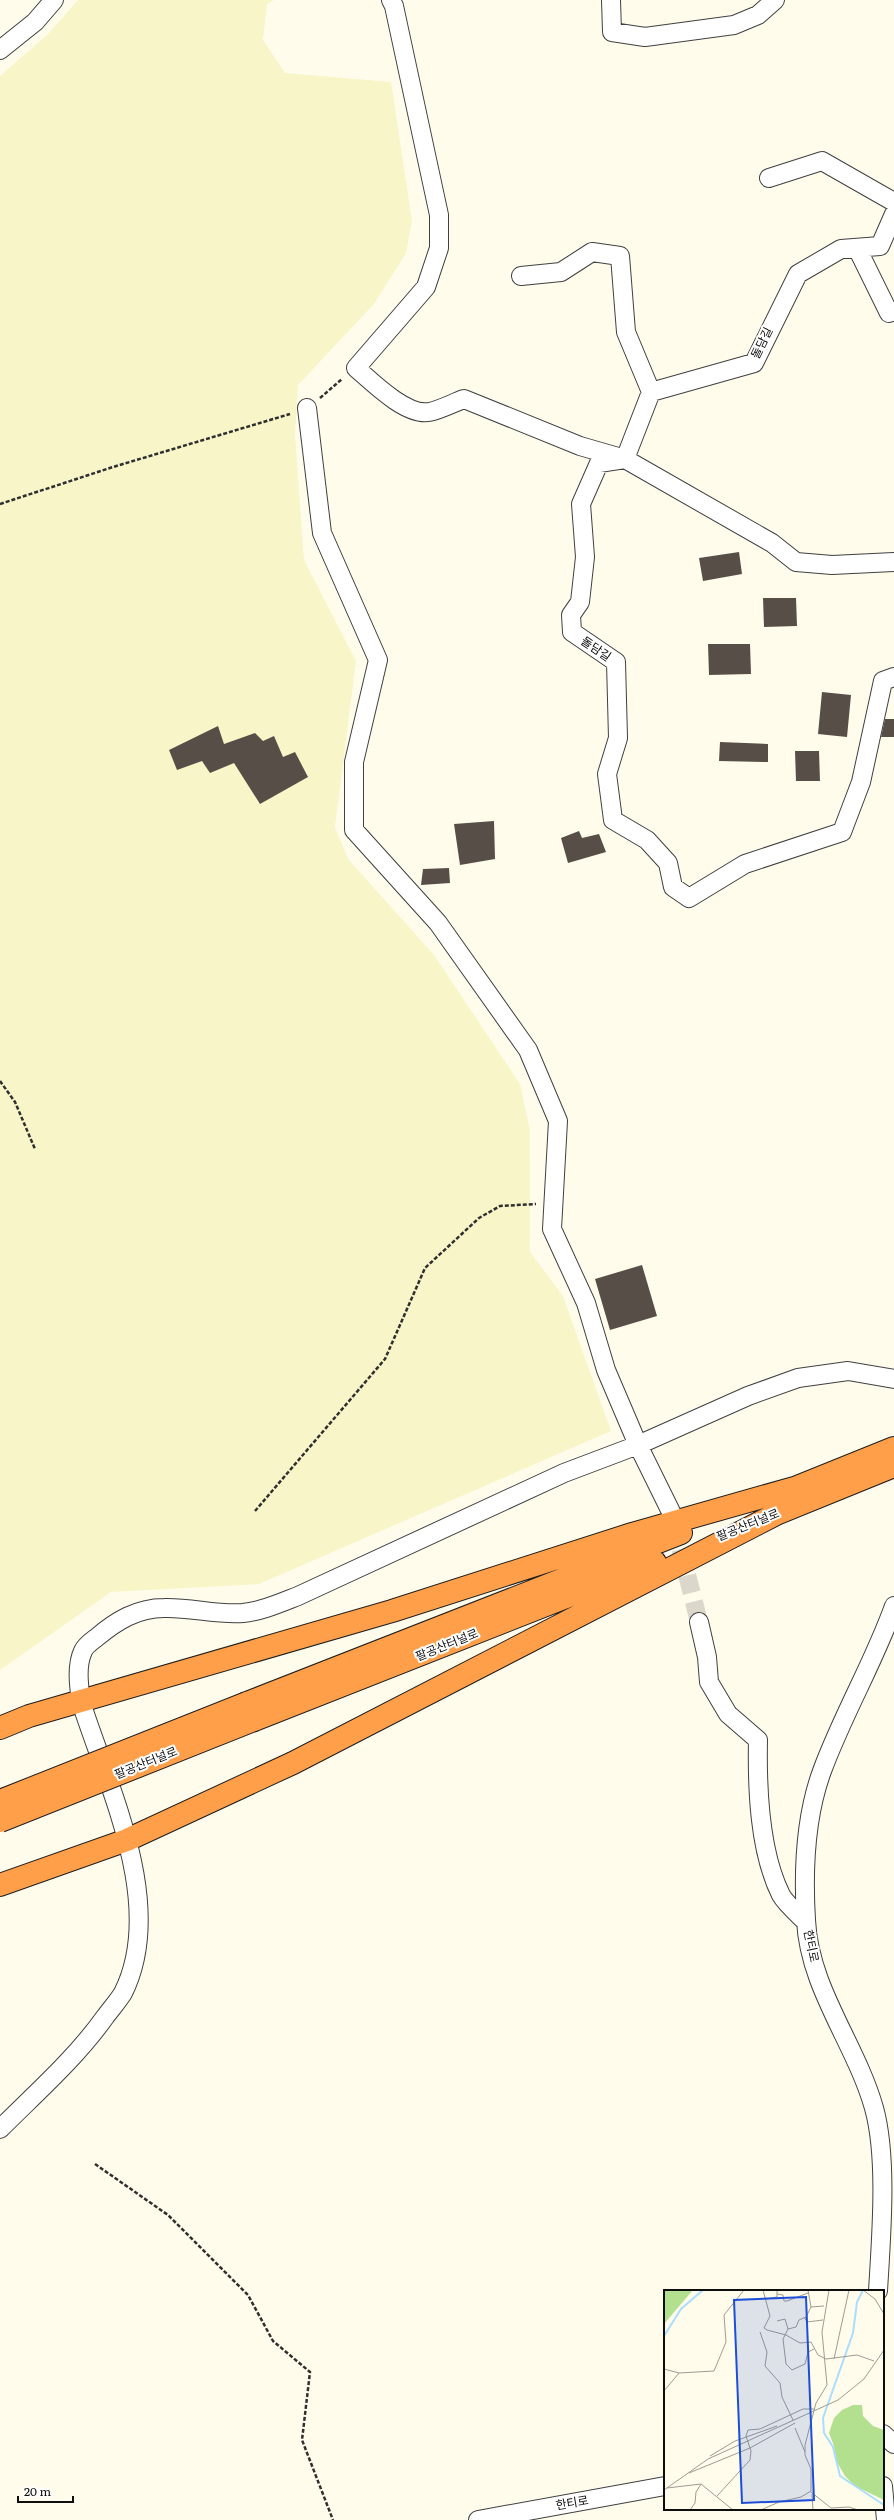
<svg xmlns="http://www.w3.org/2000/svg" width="894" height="2520" viewBox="0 0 894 2520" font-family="Literata,'Noto Sans KR',serif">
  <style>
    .farmland { fill: #f8f5c9 }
    .building { fill: #574e48 }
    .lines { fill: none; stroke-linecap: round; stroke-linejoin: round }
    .minor-tunnel { stroke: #dbd8cb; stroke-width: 18; stroke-dasharray: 18 9; stroke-linecap: butt }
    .minor-casing { stroke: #404040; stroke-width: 20 }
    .highway-casing { stroke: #1e1e1e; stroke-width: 24 }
    .path { stroke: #2f2f2f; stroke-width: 2.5; stroke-dasharray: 4 2; stroke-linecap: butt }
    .minor { stroke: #fff; stroke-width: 18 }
    .highway { stroke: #ff9f4a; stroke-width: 22 }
    .highway-bridge-casing { stroke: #1e1e1e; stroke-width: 24; stroke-linecap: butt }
    .highway-bridge { stroke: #ff9f4a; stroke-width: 22 }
    .labels { text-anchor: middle; stroke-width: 4; stroke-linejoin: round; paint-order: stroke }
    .street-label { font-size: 12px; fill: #0d0d0d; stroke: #fff }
    .inset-river { fill: none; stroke: #abddfd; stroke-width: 2 }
    .inset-road { fill: none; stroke: #9e9c93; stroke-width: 1 }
    .view { fill: #1d4ed8; fill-opacity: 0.15; stroke: #1d4ed8; stroke-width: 2 }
    .inset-edge { fill: none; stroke: #0d0d0d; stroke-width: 2 }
  </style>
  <rect width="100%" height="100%" fill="#fffcec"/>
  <path class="farmland" d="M78,0H274L267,4L263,40L285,73L391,82L412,221L406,253L374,304L298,385L295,436L304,560L356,661L335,827L348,859L434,955L520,1084L530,1130V1252L563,1296L611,1431L259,1584L111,1592L0,1670V76L48,34Z"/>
  <path class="building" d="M739,552L742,574L703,581L699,558Z
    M763,598H796L797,626L764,627Z
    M708,644H750L751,674L709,675Z
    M822,692L851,695L847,737L818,734Z
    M885,719H894V737H881Z
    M218,726L224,744L255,733L263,741L274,736L283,757L295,752L308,777L260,804L234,763L210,773L202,761L177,770L169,750Z
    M720,742L768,744V762L719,761Z
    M795,751H819L820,781H796Z
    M494,821L495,859L460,865L454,824Z
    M579,831L582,838L599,834L606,852L568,863L561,838Z
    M449,868L450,883L421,885L423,869Z
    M642,1265L657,1316L610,1330L595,1279Z"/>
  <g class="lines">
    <path class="minor-tunnel" d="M674,1523L699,1622"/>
    <defs>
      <path id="minor" d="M391,0L394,6L439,215V248L426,287L356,368C372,382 406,416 429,412C440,410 453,403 464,399L580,446L625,459L772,543L796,562L832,565L894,562
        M611,0L612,32L645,37L734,25L758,15L775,0
        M0,50L35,22L54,0
        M769,178L822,161L894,202
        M894,214L880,246L841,249L798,274L754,363L651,392L625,459L599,463L581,504L585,557L580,602L571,615L572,632L616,662L618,738L607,774L613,820L647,840L668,863L673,887L689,898L745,864L842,832L861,782L883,681L894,677
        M857,248L889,313L894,311
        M521,276L561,272L592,252L620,256L626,332L651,392
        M307,408L322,533L378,660L354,762V830L438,923L528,1050L558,1121L552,1229L586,1303L606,1370L638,1445L672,1514
        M699,1622L707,1657L709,1682L728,1714L758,1740C757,1788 759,1851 781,1895C786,1904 798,1914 806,1922
        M0,2129C36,2093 75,2059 105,2017C111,2009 118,2001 123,1993C167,1905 108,1787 81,1702C79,1686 76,1666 83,1651C85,1646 92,1641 96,1638C116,1621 137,1608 164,1608C190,1607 216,1615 243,1613C262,1611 280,1603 298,1596L564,1473L638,1445L748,1396L798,1378L848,1371L894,1379
        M878,2291C881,2239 888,2158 874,2108C856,2044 809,1988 806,1920C803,1871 805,1817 822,1771C843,1714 874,1662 894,1606
        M883,2434L894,2444
        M883,2486L886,2520
        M478,2520L665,2486"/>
      <path id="highway" d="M780,1494L894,1448
        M771,1516L894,1466
        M247,1703L681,1533
        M254,1720L655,1562
        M0,1728L29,1716L392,1611L632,1534L794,1488
        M0,1885L127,1840L293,1763L784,1510"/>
    </defs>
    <use href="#minor" class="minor-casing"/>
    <use href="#highway" class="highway-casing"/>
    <path class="path" d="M320,398L342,379
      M0,504L113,467L290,414
      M0,1081L15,1102L35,1149
      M255,1511L385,1359L425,1268L479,1218L500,1206L536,1204
      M95,2164L168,2215L248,2295L273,2341L310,2372L302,2440L333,2520"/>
    <use href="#minor" class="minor"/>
    <use href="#highway" class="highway"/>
    <defs>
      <path id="highway-bridge" d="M0,1801L247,1703
        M0,1821L254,1720"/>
    </defs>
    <use href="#highway-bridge" class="highway-bridge-casing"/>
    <use href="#highway-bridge" class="highway-bridge"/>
  </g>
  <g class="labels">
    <g class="street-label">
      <text transform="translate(762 343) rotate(-64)" y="4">돌담길</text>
      <text transform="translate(596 649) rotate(34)" y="4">돌담길</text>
      <text transform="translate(748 1525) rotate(-22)" y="4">팔공산터널로</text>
      <text transform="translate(447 1645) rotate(-22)" y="4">팔공산터널로</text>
      <text transform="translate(146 1763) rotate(-22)" y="4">팔공산터널로</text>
      <text transform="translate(811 1946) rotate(78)" y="4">한티로</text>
      <text transform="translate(572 2503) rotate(-10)" y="4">한티로</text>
    </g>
  </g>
  <g transform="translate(664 2290)">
    <rect width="220" height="220" fill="#fffcec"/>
    <path d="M0,0H29L0,34ZM189,115H198L199,126L209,136L220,140V210L191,196L181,186L171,169L170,156L165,143L170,128L178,120Z" fill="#b3e08f"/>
    <path class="inset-river" d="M199,0L193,12L189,43L159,128L160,143L169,157L176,186L220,215M0,46L17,19L39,0"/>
    <path class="inset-road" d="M99,0L106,26L100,38L103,40L122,45L136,53L147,52L154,65L162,69L193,65L210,71M144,0L147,17L142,27L135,30L132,37L124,39L119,49L122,74L128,80L141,74L144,62L150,59M199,0L211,9L220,24M113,4L119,5L120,11H123L144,3M102,9L113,7V0M147,17L160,16M140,27L143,32L159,30M113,31L121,29L124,39M96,42L103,62L101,76L116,93L118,107L129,130M170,69L185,0M0,79L15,83M0,101L15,83L50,81L62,52L60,25L80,0M131,138L141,162M46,166L71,151L113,136M25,183L86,158L131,133M3,198L37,194L69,220M0,200L44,169L174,110L200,89L220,60M147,202L167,218L185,217L194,220M148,204L149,220M53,206L86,170L87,161L82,146L84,140L96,139L139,119H151M26,220L31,213L32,202L37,194M97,220L115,212L137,207L147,201V179L141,165V155L152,113L163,95L158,42L165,0"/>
    <path class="view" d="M142,7L150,210L78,213L70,10Z"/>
    <rect width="220" height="220" class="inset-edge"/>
  </g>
  <path d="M18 2496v6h55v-6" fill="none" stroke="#0d0d0d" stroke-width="2"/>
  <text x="24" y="2496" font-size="12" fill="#0d0d0d" stroke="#ffffff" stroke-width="3" paint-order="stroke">20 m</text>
</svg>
